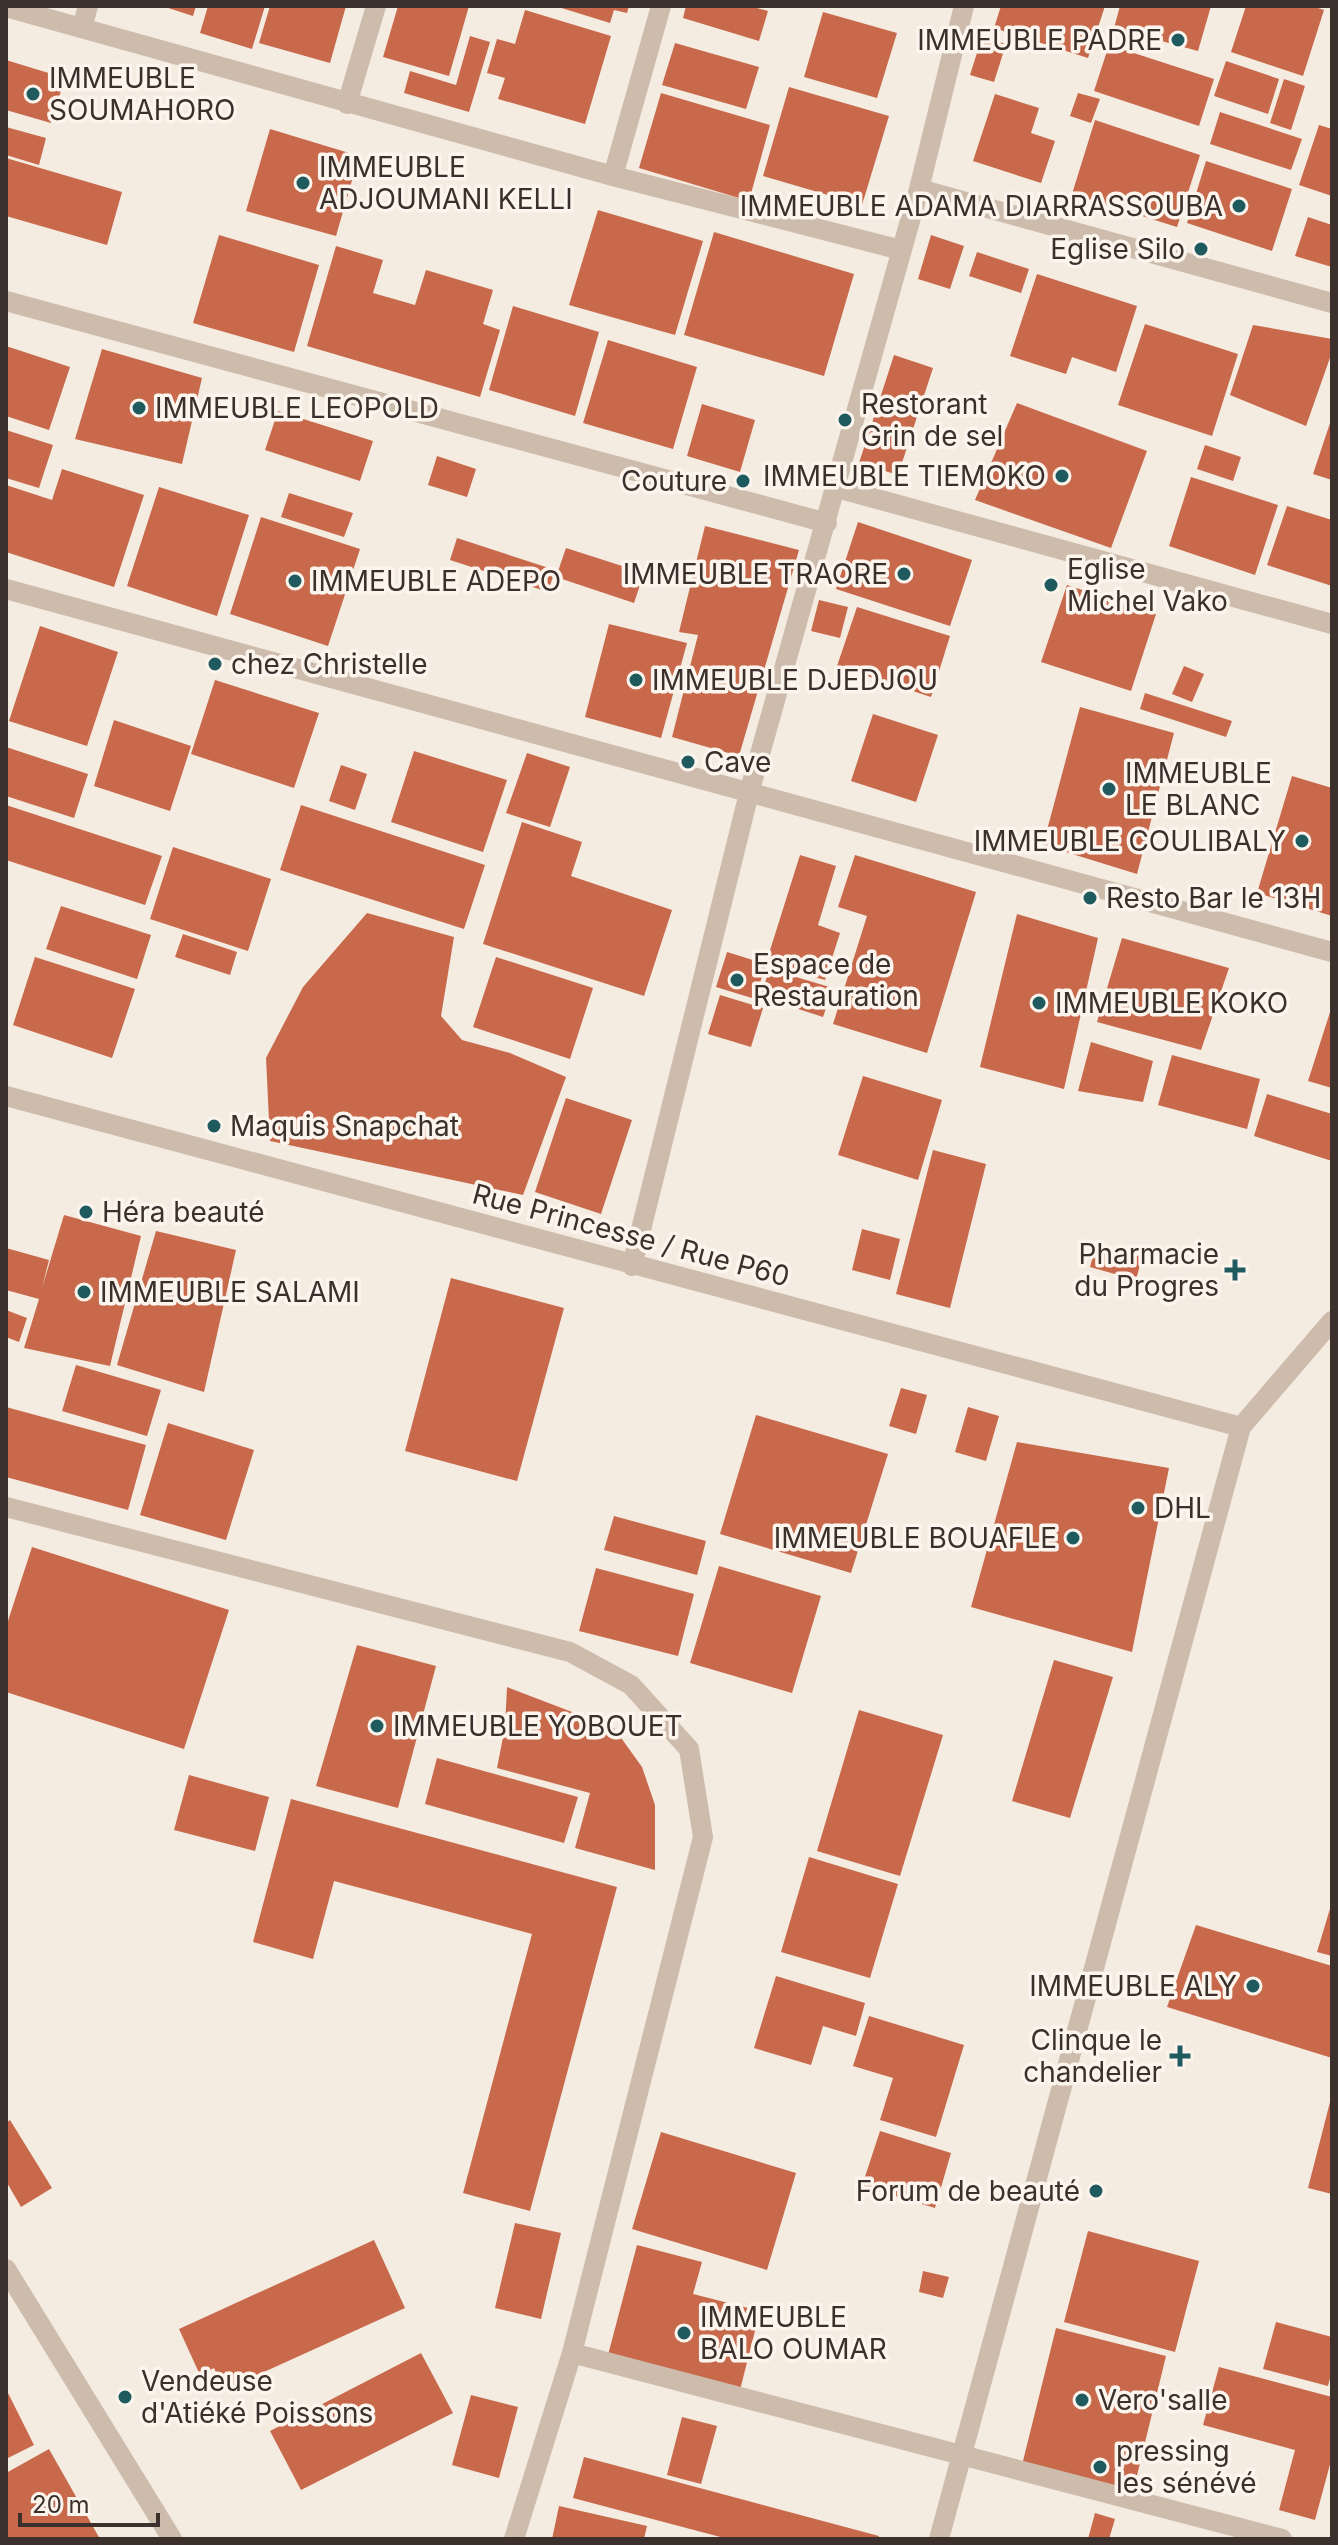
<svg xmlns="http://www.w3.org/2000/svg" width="1338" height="2545" viewBox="0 0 1338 2545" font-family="Inter,sans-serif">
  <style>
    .building { fill: #c8694b }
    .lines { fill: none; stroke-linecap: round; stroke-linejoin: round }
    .minor { stroke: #cdbbac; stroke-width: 20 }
    .poi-dot { fill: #1f5a5e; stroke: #fbf5ee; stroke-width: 3 }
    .labels { text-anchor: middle; stroke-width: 7; stroke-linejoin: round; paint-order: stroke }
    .poi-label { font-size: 28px; fill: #3b302b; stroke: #fbf5ee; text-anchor: start }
    .street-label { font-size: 28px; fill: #3b302b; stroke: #fbf5ee }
  </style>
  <rect width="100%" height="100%" fill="#f4ebe1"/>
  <path class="building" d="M162,6H196L193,16Z
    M208,6H265L252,49L200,33Z
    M270,6H346L330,63L259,43Z
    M398,6H469L449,76L383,57Z
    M555,6H629L627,13L614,10L610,23Z
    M686,6H750L768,11L759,41L683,18Z
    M1001,6H1105L1088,58L994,28Z
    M1120,6H1211L1198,51L1114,28Z
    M1246,6H1312L1324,10L1303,76L1231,52Z
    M525,10L611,36L585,124L498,99L505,78L487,73L497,39L515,44Z
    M823,12L897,33L877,98L804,77Z
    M470,36L490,42L469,112L404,93L410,71L456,85Z
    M982,37L1006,44L994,82L970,75Z
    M675,43L759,67L746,109L662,85Z
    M1109,45L1214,79L1199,126L1094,91Z
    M6,60L65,78L51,123L6,110Z
    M1226,61L1279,79L1268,114L1214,96Z
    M1284,79L1305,86L1291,130L1270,123Z
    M789,87L889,116L862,205L763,176Z
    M661,93L770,125L749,201L639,168Z
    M1078,93L1100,99L1091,123L1070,116Z
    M995,94L1039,108L1031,133L1055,141L1041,183L973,161Z
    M1220,112L1302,139L1291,170L1210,144Z
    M1095,120L1200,155L1177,227L1072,194Z
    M1319,125L1332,129V196L1299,185Z
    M6,127L46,138L39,165L6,155Z
    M270,129L359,156L336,236L246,211Z
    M6,158L122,192L107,245L6,216Z
    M1206,161L1292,189L1272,251L1187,223Z
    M598,210L703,241L675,335L569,305Z
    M1308,217L1332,225V267L1295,256Z
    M714,232L854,274L824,376L684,335Z
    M219,235L319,265L294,352L193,323Z
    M931,235L964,246L950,289L918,279Z
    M336,246L383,260L373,293L415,305L426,270L493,290L483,324L500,330L480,397L307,346Z
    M977,252L1029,269L1021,293L969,276Z
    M1037,274L1137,306L1116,372L1072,357L1066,374L1010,356Z
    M513,306L599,332L575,416L489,390Z
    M1145,324L1238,354L1212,436L1118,405Z
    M1253,325L1332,339V352L1306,426L1230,395Z
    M608,340L697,367L673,449L583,423Z
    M6,346L70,367L49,430L6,416Z
    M102,349L202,378L182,464L75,439Z
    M894,355L933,368L898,475L859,463Z
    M1017,403L1147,451L1111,548L975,500Z
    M702,404L755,420L740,472L687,456Z
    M278,411L373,441L360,481L265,450Z
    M1332,417V480L1313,474Z
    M6,430L53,445L39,488L6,478Z
    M1205,445L1241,457L1233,481L1197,469Z
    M437,456L476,469L467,497L428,485Z
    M62,469L144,495L114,587L6,552V485L52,500Z
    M1191,477L1278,505L1255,575L1169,546Z
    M159,487L249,515L217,616L127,586Z
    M289,493L353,513L344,537L281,517Z
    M1287,506L1332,520V586L1267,565Z
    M261,517L360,549L328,646L230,614Z
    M858,522L972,560L950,626L836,589Z
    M705,526L799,550L739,756L672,737L698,635L679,632Z
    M457,538L555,570L548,592L450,560Z
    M566,548L644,573L634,603L556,577Z
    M1067,585L1156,614L1131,691L1041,662Z
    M819,600L848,607L840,638L811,631Z
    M857,607L950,636L931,697L837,666Z
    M609,624L687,643L661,738L585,717Z
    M40,626L118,652L87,746L9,721Z
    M1184,666L1204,674L1192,702L1172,694Z
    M215,680L319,713L294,788L191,754Z
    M1145,693L1232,721L1226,737L1140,709Z
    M1080,707L1174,733L1137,874L1043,845Z
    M873,714L938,735L916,802L851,781Z
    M114,720L191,746L170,811L94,786Z
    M6,747L88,774L74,818L6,796Z
    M414,751L507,780L483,852L391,822Z
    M527,753L570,767L550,827L506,813Z
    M341,765L367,774L355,810L329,801Z
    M1292,776L1332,788V916L1257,893Z
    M6,805L162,856L145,905L6,860Z
    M301,805L485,865L464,929L280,870Z
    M522,822L582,842L571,876L672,910L644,996L483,944Z
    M173,847L271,879L248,951L150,919Z
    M800,855L836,866L818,925L840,933L825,980L766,963Z
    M855,855L976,892L927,1053L833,1024L867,916L838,907Z
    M61,906L151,935L137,979L46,949Z
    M367,913L454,937L441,1016L462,1040L510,1053L566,1077L523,1195L270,1141L266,1058L303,987Z
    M1017,914L1098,938L1064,1089L980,1067Z
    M183,934L237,952L230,975L175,957Z
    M1122,938L1229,968L1201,1050L1097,1022Z
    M727,952L766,964L755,999L716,987Z
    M35,957L135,989L112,1058L13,1025Z
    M496,957L593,988L570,1059L473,1027Z
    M769,969L833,988L823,1017L761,997Z
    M720,995L763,1008L751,1047L708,1034Z
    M1332,1006V1088L1308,1081Z
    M1091,1042L1153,1061L1143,1102L1078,1091Z
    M1172,1055L1260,1079L1247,1129L1158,1105Z
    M863,1076L942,1100L918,1180L838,1155Z
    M1267,1094L1332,1114V1161L1254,1136Z
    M566,1098L632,1120L601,1214L535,1192Z
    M933,1150L986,1164L950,1308L896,1294Z
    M64,1215L141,1236L110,1366L24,1348L39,1299L6,1290V1248L49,1260L42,1288Z
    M862,1229L900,1239L890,1280L852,1270Z
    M156,1231L236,1250L204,1392L117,1365Z
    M1096,1245L1142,1257L1136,1280L1090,1267Z
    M451,1278L564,1308L517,1481L405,1451Z
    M6,1310L27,1318L19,1342L6,1337Z
    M76,1365L161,1390L147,1436L62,1411Z
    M901,1388L927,1395L916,1434L889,1426Z
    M6,1407L146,1445L128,1510L6,1477Z
    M968,1407L999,1416L986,1461L955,1452Z
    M756,1415L888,1454L851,1573L720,1534Z
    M168,1423L254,1450L226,1540L140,1515Z
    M1017,1442L1169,1468L1132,1652L971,1607Z
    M614,1516L706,1541L697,1575L604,1550Z
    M32,1547L229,1610L184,1749L6,1692V1627Z
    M719,1566L821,1596L792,1693L690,1663Z
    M596,1568L694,1594L678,1656L579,1631Z
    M357,1645L436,1666L398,1808L316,1786Z
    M1054,1660L1113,1677L1070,1818L1012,1801Z
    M507,1687L614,1728L642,1767L655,1805V1870L575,1848L590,1793L497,1768L505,1727Z
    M859,1710L943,1735L900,1876L817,1851Z
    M437,1758L578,1797L564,1843L425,1804Z
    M189,1775L269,1797L255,1851L174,1830Z
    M291,1799L617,1887L530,2211L463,2193L532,1934L334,1881L313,1959L253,1942Z
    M809,1857L898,1884L870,1978L781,1952Z
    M1332,1902V1956L1317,1952Z
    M1196,1925L1332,1966V2058L1167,2007Z
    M776,1976L865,2003L856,2036L823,2026L811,2065L754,2048Z
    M869,2016L964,2045L936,2137L880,2120L893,2078L853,2066Z
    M1331,2098H1332V2194L1308,2188Z
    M10,2120L52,2188L21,2207L6,2181V2123Z
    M880,2131L951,2153L935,2208L862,2186Z
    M661,2132L796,2173L767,2270L632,2229Z
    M515,2223L561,2233L541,2319L495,2308Z
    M1088,2231L1199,2261L1175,2352L1064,2322Z
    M374,2240L405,2308L224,2390L214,2368L200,2375L179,2329Z
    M637,2245L702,2262L693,2294L760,2311L740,2390L608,2355Z
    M923,2271L949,2277L943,2298L919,2292Z
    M1276,2322L1332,2337V2370L1328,2386L1263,2369Z
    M1056,2328L1166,2356L1133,2492L1022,2465Z
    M421,2353L453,2413L301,2490L270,2431Z
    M1219,2367L1332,2397V2457L1315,2520L1279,2510L1295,2450L1203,2425Z
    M6,2389L34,2445L6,2459Z
    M471,2395L518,2407L499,2478L452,2465Z
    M682,2417L717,2426L701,2484L667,2475Z
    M49,2449L100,2539H6V2473Z
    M584,2457L879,2536L878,2539H728L573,2498Z
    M559,2506L647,2526L644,2539H552Z
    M1095,2513L1115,2519L1109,2539H1088Z"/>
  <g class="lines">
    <path class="minor" d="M6,7L613,176L901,250
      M82,28L88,6
      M347,104L376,6
      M613,176L661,6
      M919,189L1332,303
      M6,301L827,523
      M837,488L1332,624
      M6,589L1332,952
      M6,1096L1241,1427
      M632,1266L749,793L919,189L964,6
      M6,1507L570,1652L631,1685L689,1749L703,1837L572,2353L514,2539
      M6,2269L172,2539
      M572,2353L1282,2539
      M939,2539L1241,1427L1332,1321"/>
  </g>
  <g class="poi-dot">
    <circle cx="1178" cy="40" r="8"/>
    <circle cx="33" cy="94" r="8"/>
    <circle cx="303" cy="183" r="8"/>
    <circle cx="1239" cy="206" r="8"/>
    <circle cx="1201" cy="249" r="8"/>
    <circle cx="139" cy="408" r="8"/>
    <circle cx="845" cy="420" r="8"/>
    <circle cx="1062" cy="476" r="8"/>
    <circle cx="743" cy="481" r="8"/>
    <circle cx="904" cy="574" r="8"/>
    <circle cx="295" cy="581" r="8"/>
    <circle cx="1051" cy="585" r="8"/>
    <circle cx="215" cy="664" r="8"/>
    <circle cx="636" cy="680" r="8"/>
    <circle cx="688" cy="762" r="8"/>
    <circle cx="1109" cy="789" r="8"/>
    <circle cx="1302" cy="841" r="8"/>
    <circle cx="1090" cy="898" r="8"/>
    <circle cx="737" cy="980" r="8"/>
    <circle cx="1039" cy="1003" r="8"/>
    <circle cx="214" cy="1126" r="8"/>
    <circle cx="86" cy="1212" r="8"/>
    <path d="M1231 1258h8v8h8v8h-8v8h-8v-8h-8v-8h8z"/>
    <circle cx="84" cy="1292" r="8"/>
    <circle cx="1138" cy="1508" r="8"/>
    <circle cx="1073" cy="1538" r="8"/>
    <circle cx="377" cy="1726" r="8"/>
    <circle cx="1253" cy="1986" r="8"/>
    <path d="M1176 2044h8v8h8v8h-8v8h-8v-8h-8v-8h8z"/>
    <circle cx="1096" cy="2191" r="8"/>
    <circle cx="684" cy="2333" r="8"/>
    <circle cx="125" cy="2397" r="8"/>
    <circle cx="1082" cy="2400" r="8"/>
    <circle cx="1100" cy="2467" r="8"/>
  </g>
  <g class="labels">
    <g class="poi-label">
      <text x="1162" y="50" text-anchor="end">IMMEUBLE PADRE</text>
      <text x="49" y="88">IMMEUBLE<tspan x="49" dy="32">SOUMAHORO</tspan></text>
      <text x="319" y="177">IMMEUBLE<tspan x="319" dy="32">ADJOUMANI KELLI</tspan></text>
      <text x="1223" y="216" text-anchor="end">IMMEUBLE ADAMA DIARRASSOUBA</text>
      <text x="1185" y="259" text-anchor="end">Eglise Silo</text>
      <text x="861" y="414">Restorant<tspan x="861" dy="32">Grin de sel</tspan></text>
      <text x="155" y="418">IMMEUBLE LEOPOLD</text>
      <text x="1046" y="486" text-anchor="end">IMMEUBLE TIEMOKO</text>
      <text x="727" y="491" text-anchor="end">Couture</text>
      <text x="1067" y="579">Eglise<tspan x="1067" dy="32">Michel Vako</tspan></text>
      <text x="888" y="584" text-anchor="end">IMMEUBLE TRAORE</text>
      <text x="311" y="591">IMMEUBLE ADEPO</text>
      <text x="231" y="674">chez Christelle</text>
      <text x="652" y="690">IMMEUBLE DJEDJOU</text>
      <text x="704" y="772">Cave</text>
      <text x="1125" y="783">IMMEUBLE<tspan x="1125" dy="32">LE BLANC</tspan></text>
      <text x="1286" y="851" text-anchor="end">IMMEUBLE COULIBALY</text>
      <text x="1106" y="908">Resto Bar le 13H</text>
      <text x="753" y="974">Espace de<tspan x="753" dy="32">Restauration</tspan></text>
      <text x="1055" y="1013">IMMEUBLE KOKO</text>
      <text x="230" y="1136">Maquis Snapchat</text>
      <text x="102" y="1222">Héra beauté</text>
      <text x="1219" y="1264" text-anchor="end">Pharmacie<tspan x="1219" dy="32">du Progres</tspan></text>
      <text x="100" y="1302">IMMEUBLE SALAMI</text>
      <text x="1154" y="1518">DHL</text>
      <text x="1057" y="1548" text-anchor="end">IMMEUBLE BOUAFLE</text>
      <text x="393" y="1736">IMMEUBLE YOBOUET</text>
      <text x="1237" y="1996" text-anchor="end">IMMEUBLE ALY</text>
      <text x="1162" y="2050" text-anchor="end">Clinque le<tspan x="1162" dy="32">chandelier</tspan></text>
      <text x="1080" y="2201" text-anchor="end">Forum de beauté</text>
      <text x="700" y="2327">IMMEUBLE<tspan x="700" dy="32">BALO OUMAR</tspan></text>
      <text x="141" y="2391">Vendeuse<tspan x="141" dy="32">d'Atiéké Poissons</tspan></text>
      <text x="1098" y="2410">Vero'salle</text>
      <text x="1116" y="2461">pressing<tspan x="1116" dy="32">les sénévé</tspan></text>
    </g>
    <g class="street-label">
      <text transform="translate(631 1235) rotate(15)" y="10">Rue Princesse / Rue P60</text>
    </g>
  </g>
  <rect width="1338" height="2545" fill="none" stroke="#3b302b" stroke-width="16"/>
  <path d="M20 2513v12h138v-12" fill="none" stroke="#3b302b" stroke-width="4"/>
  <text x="32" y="2513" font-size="24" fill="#3b302b" stroke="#fbf5ee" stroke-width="6" paint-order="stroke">20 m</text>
</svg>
